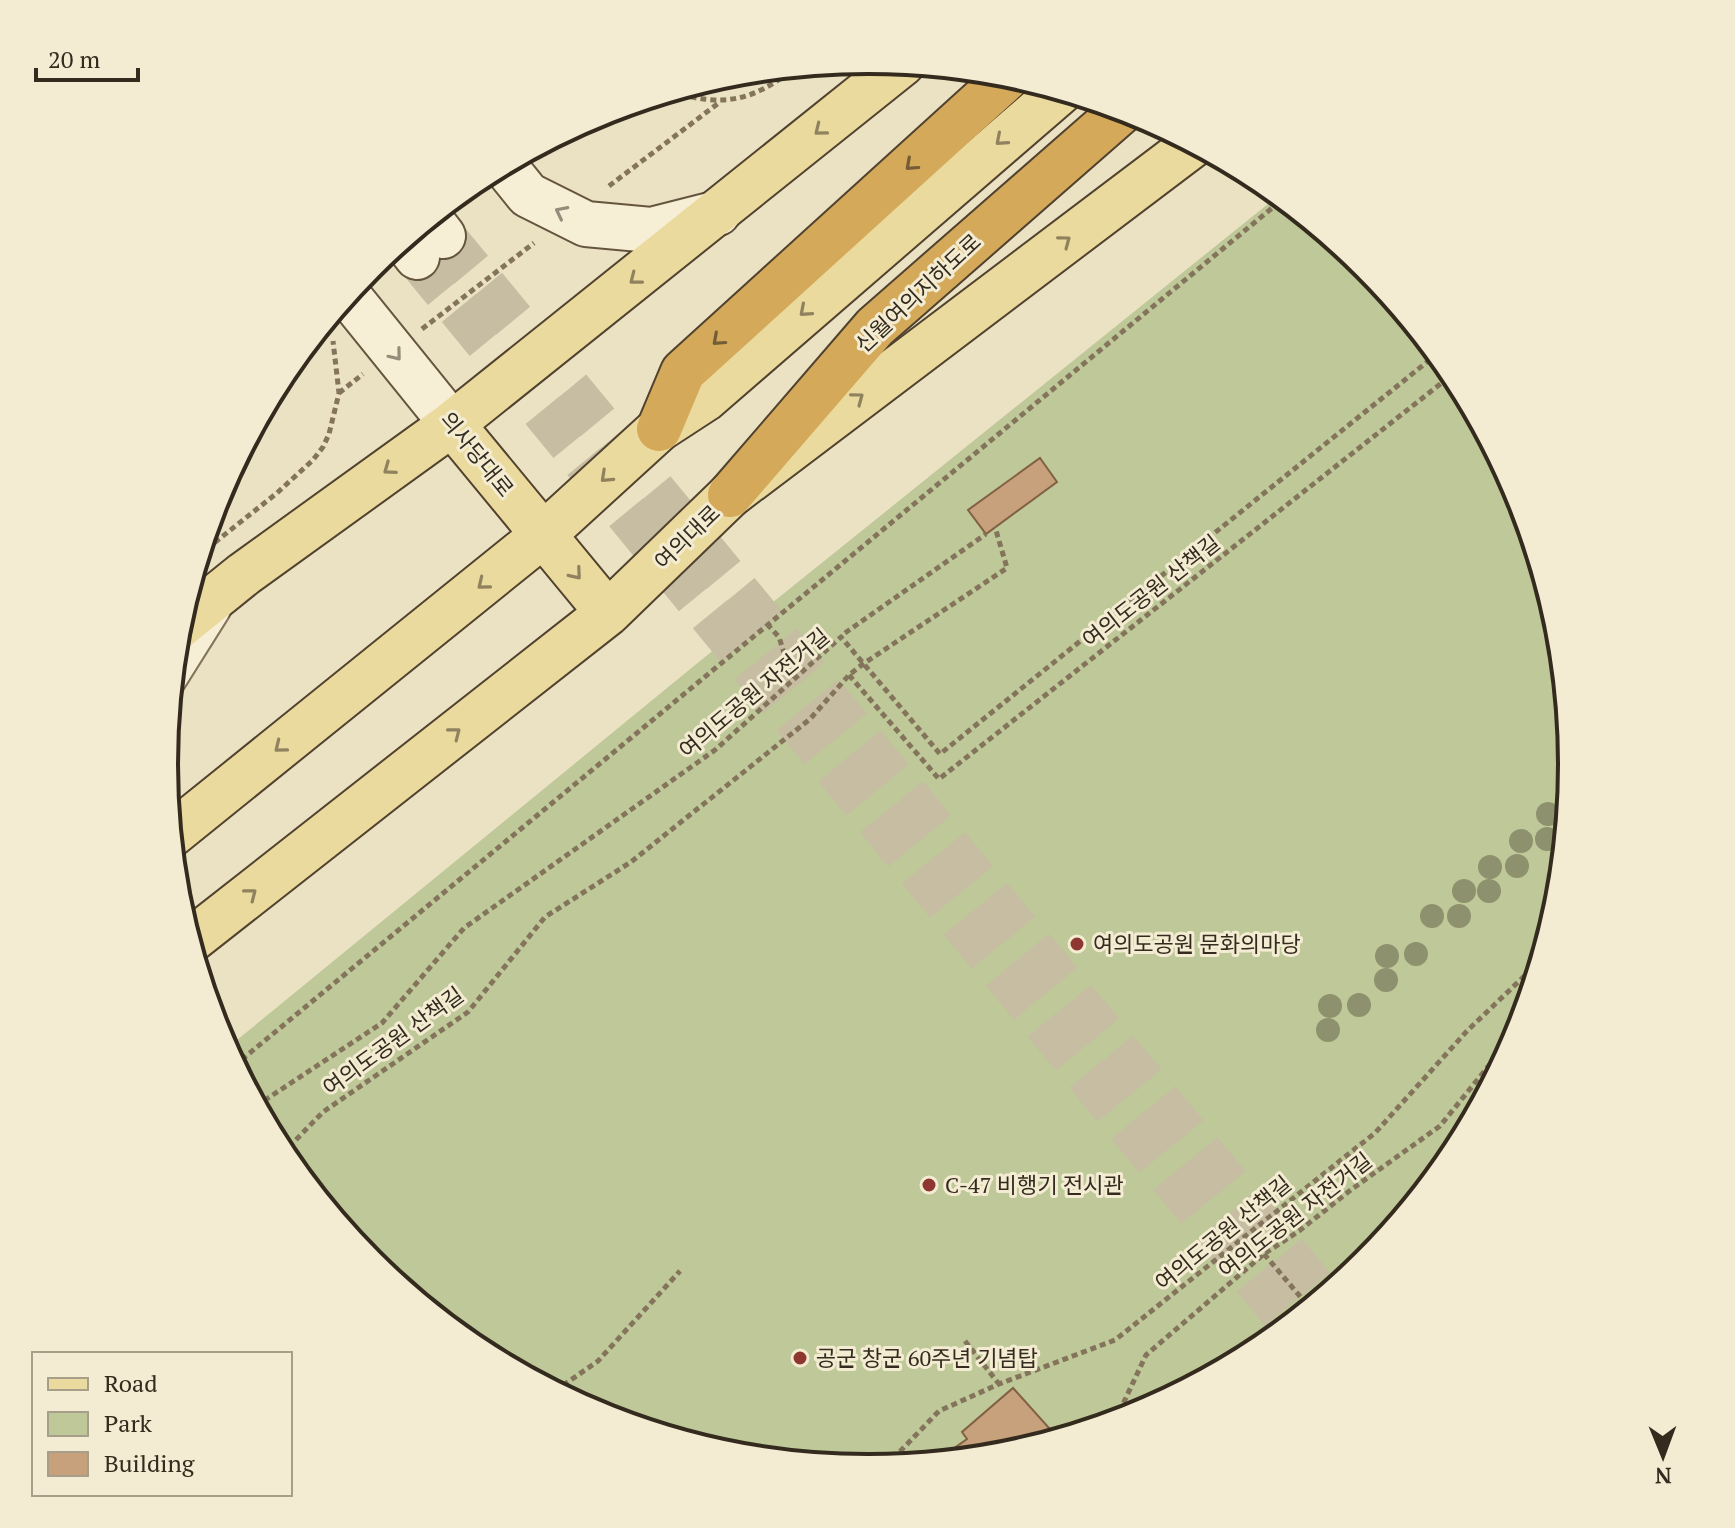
<svg xmlns="http://www.w3.org/2000/svg" width="1735" height="1528" viewBox="0 0 1735 1528" font-family="'PT Serif','Noto Sans KR',serif">
  <style>
    .green { fill: #bec898 }
    .building { fill: #c6a17b; stroke: #816143; stroke-width: 2 }
    .lines { fill: none; stroke-linecap: round; stroke-linejoin: round }
    .secondary-tunnel { stroke: #c6bda2; stroke-width: 44; stroke-dasharray: 44 22; stroke-linecap: butt }
    .lane-casing { stroke: #83745b; stroke-width: 24 }
    .secondary-casing { stroke: #65553e; stroke-width: 48 }
    .primary-casing { stroke: #51422f; stroke-width: 48 }
    .highway-casing { stroke: #51422f; stroke-width: 48 }
    .path { stroke: #83745b; stroke-width: 5; stroke-dasharray: 6 4; stroke-linecap: butt }
    .lane { stroke: #f6efd6; stroke-width: 20 }
    .secondary { stroke: #f6efd6; stroke-width: 44 }
    .primary { stroke: #ebda9d; stroke-width: 44 }
    .highway { stroke: #d4a959; stroke-width: 44 }
    .tree { fill: #8e916d }
    .oneway { stroke: #90825e }
    .oneway2 { stroke: #745d36 }
    .oneway3 { stroke: #958d7a }
    .poi-dot { fill: #8e3730; stroke: #f3ecd2; stroke-width: 3 }
    .labels { text-anchor: middle; stroke-width: 6; stroke-linejoin: round; paint-order: stroke }
    .street-label { font-size: 22px; fill: #342b1e; stroke: #f3ecd2 }
    .poi-label { font-size: 22px; fill: #342b1e; stroke: #f3ecd2; text-anchor: start }
    .rim { fill: none; stroke: #342b1e; stroke-width: 4 }
  </style>
  <rect width="100%" height="100%" fill="#ebe2c3"/>
  <path class="green" d="M1279,195L1366,267L1453,373L1518,495L1558,627L1571,764L1558,902L1518,1034L1453,1155L1365,1262L1258,1350L1136,1415L1004,1455L867,1468L730,1454L598,1414L476,1349L369,1261L282,1155L226,1049L700,661Z"/>
  <path class="building" d="M1040,458L1057,482L986,534L968,510Z
    M1013,1388L1058,1438L1004,1455L936,1461L967,1439L962,1432Z"/>
  <g class="lines">
    <path class="secondary-tunnel" d="M443,236L1322,1298
      M417,257L1291,1323"/>
    <defs>
      <path id="lane" d="M171,689L220,611"/>
      <path id="secondary" d="M503,164L528,195L586,224L651,230L718,213
        M429,218L443,236
        M403,239L417,257
        M347,294L452,424"/>
      <path id="primary" d="M452,424L608,613
        M177,628L244,574L452,424L903,63
        M171,835L543,535L659,429L705,399L1061,91
        M189,942L608,613L730,495L1194,144"/>
      <path id="highway" d="M659,429L683,372L1010,75
        M730,495L875,327L1123,110"/>
    </defs>
    <use href="#lane" class="lane-casing"/>
    <use href="#secondary" class="secondary-casing"/>
    <use href="#primary" class="primary-casing"/>
    <use href="#highway" class="highway-casing"/>
    <path class="path" d="M671,92C724,107 752,102 796,67
      M609,186L720,102
      M422,329L534,243
      M339,393L363,374
      M199,555L277,493L313,460L323,447L329,434L339,393L333,341
      M767,624L779,637L792,678
      M845,633L986,534
      M849,675L939,779L1453,374
      M234,1066L1283,199
      M256,1106L382,1023L464,928L715,750L841,637L940,754L1437,354
      M282,1154L323,1112L468,1012L545,917L631,862L810,719L849,675L863,664L1007,568L995,527
      M1264,1254L1310,1308
      M965,1341L999,1384
      M555,1391L598,1361L680,1271
      M1115,1421L1146,1355L1264,1254L1299,1231L1352,1189L1440,1126L1495,1058L1511,1046
      M886,1466L939,1411L999,1384L1115,1340L1375,1133L1467,1031L1539,962"/>
    <use href="#lane" class="lane"/>
    <use href="#secondary" class="secondary"/>
    <use href="#primary" class="primary"/>
    <use href="#highway" class="highway"/>
  </g>
  <g class="tree">
    <circle cx="1548" cy="814" r="12"/>
    <circle cx="1547" cy="839" r="12"/>
    <circle cx="1521" cy="841" r="12"/>
    <circle cx="1517" cy="866" r="12"/>
    <circle cx="1490" cy="867" r="12"/>
    <circle cx="1464" cy="891" r="12"/>
    <circle cx="1489" cy="891" r="12"/>
    <circle cx="1432" cy="916" r="12"/>
    <circle cx="1459" cy="916" r="12"/>
    <circle cx="1416" cy="954" r="12"/>
    <circle cx="1387" cy="956" r="12"/>
    <circle cx="1386" cy="980" r="12"/>
    <circle cx="1359" cy="1005" r="12"/>
    <circle cx="1330" cy="1006" r="12"/>
    <circle cx="1328" cy="1030" r="12"/>
  </g>
  <defs><path id="oneway-chevron" d="M-2-3.5L2.5 0L-2 3.5" fill="none" stroke-width="1.6" stroke-linecap="round" stroke-linejoin="round" transform="scale(2)"/></defs>
  <g class="oneway">
    <use href="#oneway-chevron" transform="translate(820 130) rotate(141)"/>
    <use href="#oneway-chevron" transform="translate(1001 140) rotate(139)"/>
    <use href="#oneway-chevron" transform="translate(1065 241) rotate(-37)"/>
    <use href="#oneway-chevron" transform="translate(635 279) rotate(142)"/>
    <use href="#oneway-chevron" transform="translate(805 311) rotate(139)"/>
    <use href="#oneway-chevron" transform="translate(858 398) rotate(-37)"/>
    <use href="#oneway-chevron" transform="translate(389 469) rotate(144)"/>
    <use href="#oneway-chevron" transform="translate(606 477) rotate(137)"/>
    <use href="#oneway-chevron" transform="translate(576 574) rotate(50)"/>
    <use href="#oneway-chevron" transform="translate(483 584) rotate(141)"/>
    <use href="#oneway-chevron" transform="translate(455 733) rotate(-38)"/>
    <use href="#oneway-chevron" transform="translate(280 747) rotate(141)"/>
    <use href="#oneway-chevron" transform="translate(251 894) rotate(-38)"/>
  </g>
  <g class="oneway2">
    <use href="#oneway-chevron" transform="translate(911 165) rotate(138)"/>
    <use href="#oneway-chevron" transform="translate(718 340) rotate(138)"/>
  </g>
  <g class="oneway3">
    <use href="#oneway-chevron" transform="translate(561 212) rotate(-153)"/>
    <use href="#oneway-chevron" transform="translate(396 355) rotate(51)"/>
  </g>
  <g class="poi-dot">
    <circle cx="1077" cy="944" r="8"/>
    <circle cx="929" cy="1185" r="8"/>
    <circle cx="800" cy="1358" r="8"/>
  </g>
  <g class="labels">
    <g class="street-label">
      <text transform="translate(918 293) rotate(-43)" y="8">신월여의지하도로</text>
      <text transform="translate(477 454) rotate(51)" y="8">의사당대로</text>
      <text transform="translate(687 537) rotate(-44)" y="8">여의대로</text>
      <text transform="translate(1151 591) rotate(-38)" y="8">여의도공원 산책길</text>
      <text transform="translate(754 693) rotate(-40)" y="8">여의도공원 자전거길</text>
      <text transform="translate(393 1041) rotate(-36)" y="8">여의도공원 산책길</text>
      <text transform="translate(1295 1215) rotate(-38)" y="8">여의도공원 자전거길</text>
      <text transform="translate(1223 1233) rotate(-39)" y="8">여의도공원 산책길</text>
    </g>
    <g class="poi-label">
      <text x="1093" y="952">여의도공원 문화의마당</text>
      <text x="945" y="1193">C-47 비행기 전시관</text>
      <text x="816" y="1366">공군 창군 60주년 기념탑</text>
    </g>
  </g>
  <path d="M0 0H1735V1528H0ZM178 764a690 690 0 1 1 1380 0a690 690 0 1 1-1380 0Z" fill="#f3ecd2" fill-rule="evenodd"/>
  <path class="rim" d="M178 764a690 690 0 1 1 1380 0a690 690 0 1 1-1380 0Z"/>
  <rect x="32" y="1352" width="260" height="144" fill="#f3ecd2" stroke="#a79f8a" stroke-width="2"/>
  <rect x="48" y="1378" width="40" height="12" fill="#ebda9d" stroke="#a79f8a" stroke-width="2"/>
  <text x="104" y="1392" font-size="24" fill="#342b1e">Road</text>
  <rect x="48" y="1412" width="40" height="24" fill="#bec898" stroke="#a79f8a" stroke-width="2"/>
  <text x="104" y="1432" font-size="24" fill="#342b1e">Park</text>
  <rect x="48" y="1452" width="40" height="24" fill="#c6a17b" stroke="#a79f8a" stroke-width="2"/>
  <text x="104" y="1472" font-size="24" fill="#342b1e">Building</text>
  <g transform="translate(1663 1456) rotate(179)" stroke="#f3ecd2" stroke-width="6" paint-order="stroke">
  <path d="M0-6L14 30L0 20L-14 30Z" fill="#342b1e"/>
  <text y="-12" font-size="22" font-weight="bold" text-anchor="middle" fill="#342b1e">N</text>
  </g>
  <path d="M36 68v12h102v-12" fill="none" stroke="#342b1e" stroke-width="4"/>
  <text x="48" y="68" font-size="24" fill="#342b1e" stroke="#f3ecd2" stroke-width="6" paint-order="stroke">20 m</text>
</svg>
